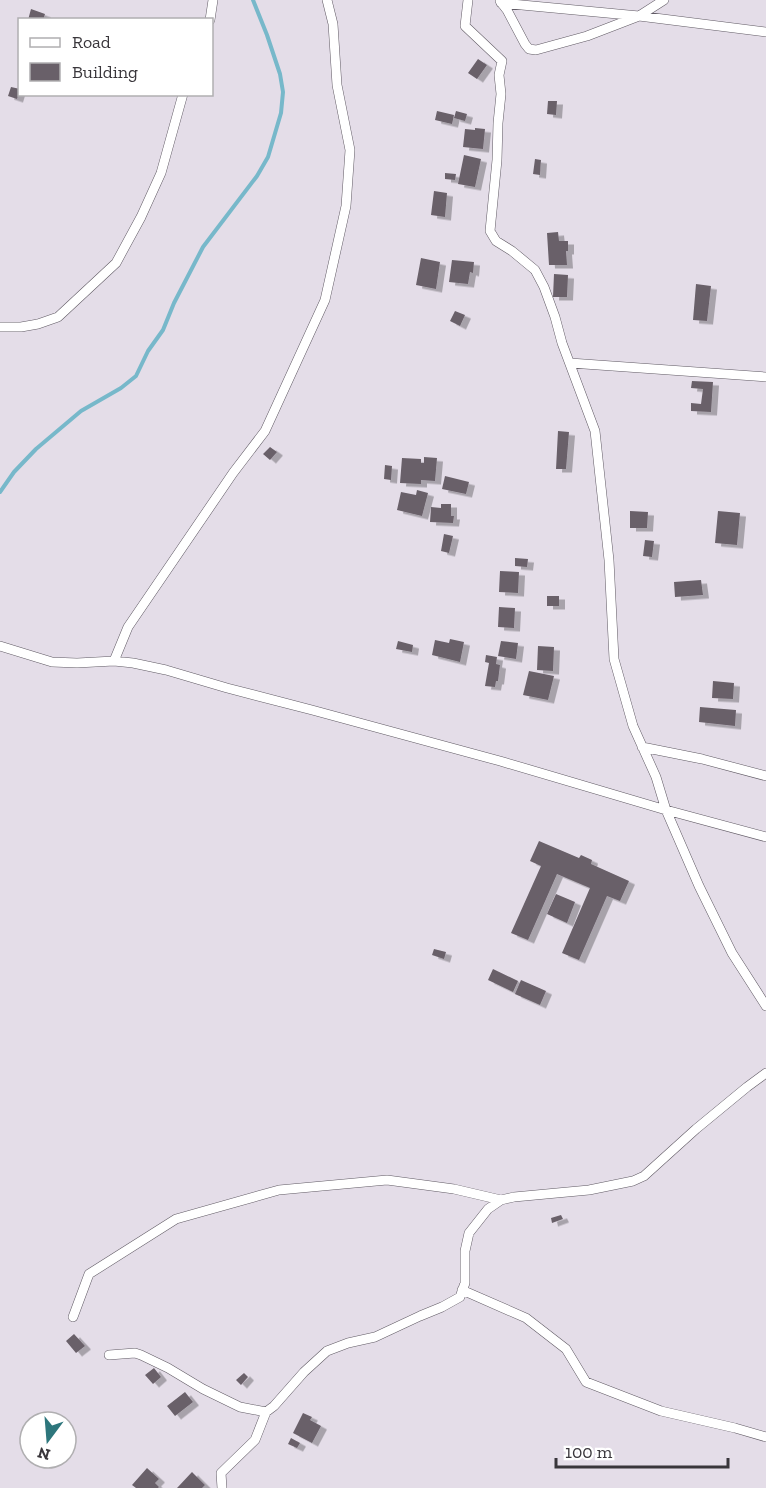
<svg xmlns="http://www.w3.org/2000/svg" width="766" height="1488" viewBox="0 0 766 1488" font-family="'Zilla Slab',serif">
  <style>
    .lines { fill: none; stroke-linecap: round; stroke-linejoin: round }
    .stream { stroke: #77b8ca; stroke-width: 4 }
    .building { fill: #696069; filter: url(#shadow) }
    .street-casing { stroke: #605a64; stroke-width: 10 }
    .street { stroke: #fff; stroke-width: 9 }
  </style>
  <defs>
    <filter id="shadow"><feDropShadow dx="6" dy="3.5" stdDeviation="0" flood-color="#0004"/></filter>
  </defs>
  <rect width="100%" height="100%" fill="#e4dde8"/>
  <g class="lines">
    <path class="stream" d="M0,492L14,472L36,449L81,411L121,388L136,376L148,351L163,330L174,303L203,247L257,176L268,157L281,113L283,92L280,74L267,35L253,0"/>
  </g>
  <path class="building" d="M31,9L45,14L43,20H28Z
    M478,59L487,65L477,79L468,73Z
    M11,87L20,89L17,99L8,96Z
    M548,101H557L556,115L547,114Z
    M437,111L454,115L452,124L435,120Z
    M456,111L467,114L465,121L454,118Z
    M475,128L485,129L483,149L463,147L465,129L475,130Z
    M464,155L481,159L475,187L458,184Z
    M535,159L541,160L540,175L533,174Z
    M445,173L456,174L455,180L445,179Z
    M434,191L447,193L445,217L431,215Z
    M558,232L559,241H568V251H566L567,265H549L547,233Z
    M421,258L440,262L436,289L416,285Z
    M452,260L474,262L473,273L470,272L468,284L449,282Z
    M554,274L568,275L567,297H553Z
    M696,284L711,286L707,321L693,320Z
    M455,311L465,315L460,326L450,321Z
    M692,381L713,382L711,412L691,411V403L701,404L703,389L691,388Z
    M558,431L569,432L566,469H556Z
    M270,447L277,452L270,460L263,454Z
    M424,457L437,458L435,481L421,480V484L400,483L402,458L421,459V463H424Z
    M385,465L392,466L391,480L384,479Z
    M445,476L469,482L466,494L442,489Z
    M417,490L428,493L422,516L397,510L401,492L416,495Z
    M441,504H451V516H454L453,523L430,522L431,507L441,508Z
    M630,511L648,512L647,528H630Z
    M718,511L740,513L737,545L715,543Z
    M444,534L453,536L449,553L441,551Z
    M645,540L654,541L652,557L643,556Z
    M515,558L528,559L527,567L515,566Z
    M500,571L519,572L518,593L499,592Z
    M701,580L703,595L675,597L674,582Z
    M547,596H559V606H547Z
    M499,607L515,608L514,628L498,627Z
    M450,639L464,642L460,662L432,655L435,640L449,643Z
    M398,641L413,645L412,652L396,649Z
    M501,641L518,643L516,659L498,656Z
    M538,646L554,647L553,671L537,670Z
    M486,655L497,657L496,664L500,665L498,681H496L495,687L485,686L489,663L485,662Z
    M529,671L554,676L548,700L523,695Z
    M713,681L734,683L733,699L712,698Z
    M700,707L736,710L735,726L699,722Z
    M539,841L579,858L581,855L592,860L591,864L629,881L620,901L607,896L579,960L562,953L590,888L557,874L528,940L511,933L541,866L530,861Z
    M556,894L575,902L567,923L547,914Z
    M434,949L446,952L444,959L432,955Z
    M493,969L518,981L513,992L488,980Z
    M521,980L546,991L540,1005L515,994Z
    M561,1215L563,1219L552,1223L551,1218Z
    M74,1334L85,1346L76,1353L66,1341Z
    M154,1368L161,1377L153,1384L145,1375Z
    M244,1373L248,1377L241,1385L236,1380Z
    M185,1392L193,1402L175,1416L167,1406Z
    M303,1413L312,1417L310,1420L321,1426L312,1443L293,1433Z
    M291,1438L300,1443L297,1448L288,1444Z
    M147,1468L159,1479L155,1483L159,1487L158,1488H136L132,1485Z
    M192,1472L205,1485L202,1488H177Z"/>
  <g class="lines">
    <defs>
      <path id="street" d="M468,0L465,26L502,61L499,75L501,94L498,123L497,160L490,231L496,241L512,251L535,270L544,287L555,317L562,343L595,431L609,560L614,659L633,726L656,777L666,810L699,886L732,953L766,1006
        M500,1L507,10L525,44L529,49L536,50L587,36L639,16L664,0
        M501,3L639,16L766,32
        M210,20L213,0
        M0,327H21L38,324L58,317L116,263L141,217L161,173L183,94
        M570,363L766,377
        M0,646L52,662L77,663L114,661L133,663L166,670L227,688L312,710L500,761L666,810L766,837
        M114,661L128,627L233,473L265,431L325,300L346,206L350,150L337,85L333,24L327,0
        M642,747L702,759L766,776
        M462,1290L526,1318L566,1349L586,1382L661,1411L735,1428L766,1437
        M73,1317L89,1274L176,1219L279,1190L387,1180L454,1189L501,1200
        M109,1355L135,1353L141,1355L168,1368L203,1389L240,1407L266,1412L274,1406L304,1372L327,1351L348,1343L375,1337L420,1316L442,1307L460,1297L465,1283V1251L469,1233L488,1209L501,1200L514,1197L589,1190L633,1181L644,1176L696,1129L747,1087L766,1073
        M222,1488L221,1473L255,1440L266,1412"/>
    </defs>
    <use href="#street" class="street-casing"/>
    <use href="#street" class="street"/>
  </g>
  <rect x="18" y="18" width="195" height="78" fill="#ffffff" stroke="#b0afb1" stroke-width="1.5"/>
  <rect x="30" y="38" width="30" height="9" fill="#ffffff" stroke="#b0afb1" stroke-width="1.5"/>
  <text x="72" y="48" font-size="18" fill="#39363b">Road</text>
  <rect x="30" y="63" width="30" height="18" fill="#696069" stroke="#b0afb1" stroke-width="1.5"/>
  <text x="72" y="78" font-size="18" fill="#39363b">Building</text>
  <g transform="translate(48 1440) rotate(196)"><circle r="28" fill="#ffffff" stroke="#b0afb1" stroke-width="1.5"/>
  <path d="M0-4.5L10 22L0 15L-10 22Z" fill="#2d767c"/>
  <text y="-9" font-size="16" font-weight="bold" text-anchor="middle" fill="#39363b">N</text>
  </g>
  <path d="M556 1458v9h172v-9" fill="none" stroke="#39363b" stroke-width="3"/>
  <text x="565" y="1458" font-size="18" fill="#39363b" stroke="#ffffff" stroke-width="4.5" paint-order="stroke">100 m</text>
</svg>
